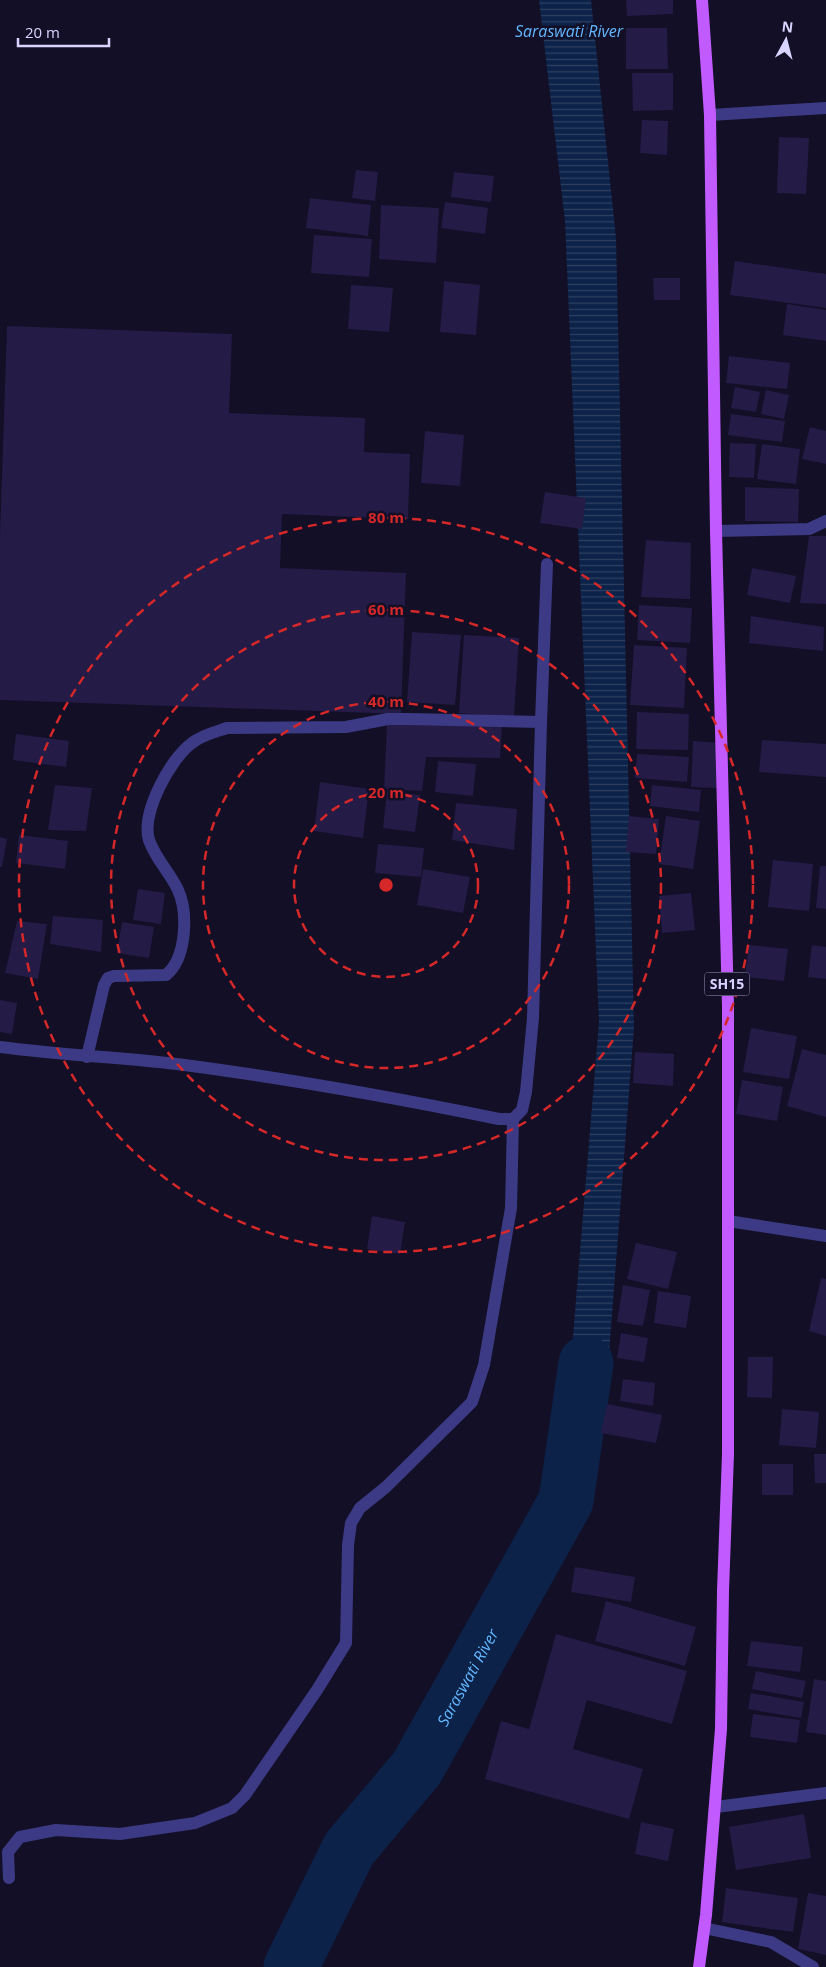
<svg xmlns="http://www.w3.org/2000/svg" width="826" height="1967" viewBox="0 0 826 1967" font-family="'Open Sans',sans-serif">
  <style>
    .water { fill: url(#water-rules) }
    .lines { fill: none; stroke-linecap: round; stroke-linejoin: round }
    .river { stroke: #0c2248; stroke-width: 55 }
    .building { fill: #241b47 }
    .minor { stroke: #3d3a85; stroke-width: 12 }
    .primary { stroke: #c25bff; stroke-width: 12 }
    .ring { fill: none; stroke: #d62828; stroke-width: 2.5; stroke-dasharray: 9 6 }
    .labels { text-anchor: middle; stroke-width: 5; stroke-linejoin: round; paint-order: stroke }
    .shield { fill: #130f26; stroke: #9e99be; stroke-width: 1 }
    .shield-label { font-size: 14px; font-weight: bold; fill: #d9d4ff }
    .water-label { font-size: 16px; font-style: italic; fill: #62b6ff; stroke: #130f26 }
    .centre { fill: #d62828; stroke: #130f26; stroke-width: 2.5 }
    .ring-label { font-size: 15px; text-anchor: middle; font-weight: bold; fill: #d62828; stroke: #130f26; stroke-width: 5; stroke-linejoin: round; paint-order: stroke }
  </style>
  <defs>
    <pattern id="water-rules" width="6" height="5" patternUnits="userSpaceOnUse" patternTransform="scale(1.25)"><rect width="6" height="5" fill="#0c2248"/><path d="M0 2.5h6" fill="none" stroke="#2f4163"/></pattern>
  </defs>
  <rect width="100%" height="100%" fill="#130f26"/>
  <path class="water" d="M539,0H591L616,238L634,1027L608,1367L571,1360L599,1022L565,221Z"/>
  <g class="lines">
    <path class="river" id="s1" d="M291,1967L349,1849L417,1768L566,1501L586,1363"/>
  </g>
  <path class="building" d="M626,0H673V14L627,16Z
    M626,28H667L668,69H626Z
    M632,73H673V110L633,111Z
    M642,120L668,121L667,155L640,153Z
    M779,137L809,138L806,194L777,193Z
    M356,170L378,172L375,201L352,198Z
    M454,172L494,176L491,202L451,197Z
    M310,198L371,205L368,236L306,228Z
    M445,202L488,208L485,234L441,228Z
    M381,205L439,208L436,263L379,259Z
    M314,235L372,239L369,277L311,273Z
    M735,261L826,274V308L730,295Z
    M653,278H680V300H654Z
    M444,281L480,285L476,335L440,332Z
    M351,285L393,288L389,332L348,329Z
    M787,304L826,310V341L783,335Z
    M7,326L232,334L229,413L365,418L364,452L410,454L408,519L282,514L280,568L406,573L401,714L0,700V536Z
    M729,356L790,363L787,389L726,383Z
    M735,387L760,392L756,412L731,408Z
    M766,390L789,395L784,419L761,414Z
    M731,414L785,421L782,442L728,435Z
    M810,427L826,431V464L802,459Z
    M425,431L464,435L460,486L421,483Z
    M730,443L756,444L754,478L729,477Z
    M762,444L800,449L796,484L757,479Z
    M745,487L799,489L798,522L745,521Z
    M545,492L586,498L582,529L540,523Z
    M809,536H826V604L800,603Z
    M646,540L691,543L690,599L641,597Z
    M752,568L796,576L790,603L747,595Z
    M639,605L692,608L690,643L637,640Z
    M751,616L824,627L823,651L749,643Z
    M412,632L461,635L455,705L407,702Z
    M464,635L519,638L514,717L459,713Z
    M634,645L687,648L684,708L630,705Z
    M637,712L689,714L688,750L636,749Z
    M387,724L502,726L500,758L426,757L422,791L384,789Z
    M16,734L69,741L66,767L13,760Z
    M762,740L826,744V777L759,772Z
    M693,741L720,743L718,788L691,787Z
    M637,754L689,757L687,782L635,778Z
    M438,761L476,764L473,796L435,792Z
    M320,782L369,789L363,838L314,831Z
    M55,785L92,788L86,831L48,830Z
    M652,785L701,790L699,812L650,806Z
    M387,791L420,795L415,832L383,828Z
    M456,803L517,809L514,850L452,840Z
    M629,816L659,819L656,854L626,852Z
    M666,816L700,821L693,869L659,864Z
    M19,835L68,841L65,869L16,863Z
    M0,837L7,839L2,867H0Z
    M378,844L424,848L421,877L375,873Z
    M773,860L813,864L809,911L768,907Z
    M820,866H826V909L816,908Z
    M423,869L470,877L463,913L417,905Z
    M138,889L165,893L161,924L133,920Z
    M691,893L695,930L662,933L659,896Z
    M53,916L103,920L101,952L50,944Z
    M17,921L47,924L38,979L5,973Z
    M122,922L154,927L149,958L117,953Z
    M749,945L788,949L784,981L745,977Z
    M812,945L826,947V979L808,977Z
    M0,1000L17,1003L12,1034L0,1032Z
    M751,1028L797,1036L789,1079L743,1072Z
    M802,1049L826,1055V1117L787,1106Z
    M635,1052L674,1054L673,1086L633,1083Z
    M742,1080L783,1087L777,1121L736,1114Z
    M372,1216L405,1222L400,1254L367,1249Z
    M636,1243L677,1252L668,1289L627,1279Z
    M821,1278L826,1279V1336L809,1331Z
    M623,1285L650,1290L643,1326L617,1322Z
    M658,1291L691,1296L686,1328L654,1323Z
    M621,1333L648,1338L644,1362L617,1358Z
    M748,1357H773L772,1398L747,1397Z
    M623,1379L655,1383L653,1406L620,1401Z
    M607,1404L662,1415L656,1443L601,1433Z
    M782,1409L819,1412L816,1448L779,1445Z
    M814,1454H826V1483H815Z
    M762,1464H793V1495H762Z
    M575,1567L635,1577L631,1602L571,1592Z
    M606,1601L696,1627L685,1666L595,1641Z
    M556,1634L687,1671L672,1724L587,1700L573,1749L643,1769L629,1819L485,1779L501,1721L529,1729Z
    M751,1641L803,1647L800,1672L747,1666Z
    M756,1671L806,1681L802,1698L752,1689Z
    M814,1679L826,1681V1735L806,1732Z
    M751,1693L804,1702L801,1718L748,1709Z
    M753,1714L800,1720L797,1743L750,1737Z
    M804,1814L811,1858L736,1870L729,1827Z
    M641,1822L674,1829L668,1861L635,1854Z
    M726,1888L798,1898L793,1932L722,1922Z
    M808,1893L826,1896V1955L798,1949Z"/>
  <g class="lines">
    <path class="minor" d="M710,115L826,108
      M716,531L809,529L826,521
      M0,1047C59,1055 119,1057 177,1064C285,1078 392,1097 499,1119H513L522,1110L526,1092L533,1018L541,722L547,564
      M87,1057L104,985L108,978L114,976L166,975C187,958 188,912 178,890C170,873 155,858 149,840C141,813 170,759 192,743C202,735 215,732 227,728L346,727L388,719H409L541,722
      M728,1221L826,1236
      M716,1807L826,1793
      M9,1878L8,1852L20,1837L56,1830L120,1834L195,1823L232,1808L245,1795L317,1690L346,1643L348,1545L351,1523L360,1508L386,1487L472,1402L484,1365L511,1208L513,1119
      M704,1928L771,1942L813,1967"/>
    <path class="primary" d="M699,1967L706,1915L721,1729L723,1591L728,1454V1007L716,531L710,115L702,0"/>
  </g>
  <g class="ring">
    <circle cx="386" cy="885" r="92"/>
    <circle cx="386" cy="885" r="183"/>
    <circle cx="386" cy="885" r="275"/>
    <circle cx="386" cy="885" r="367"/>
  </g>
  <g class="labels">
    <rect class="shield" x="704.5" y="972.5" width="45" height="23" rx="4"/>
    <g class="shield-label">
      <text x="727" y="989">SH15</text>
    </g>
    <g class="water-label">
      <text x="569" y="37">Saraswati River</text>
      <text dy="6" stroke="none"><textPath href="#s1" startOffset="341">Saraswati River</textPath></text>
    </g>
  </g>
  <circle cx="386" cy="885" r="8" class="centre"/>
  <g class="ring-label">
    <text x="386" y="523">80 m</text>
    <text x="386" y="615">60 m</text>
    <text x="386" y="707">40 m</text>
    <text x="386" y="798">20 m</text>
  </g>
  <g transform="translate(786 40) rotate(7)" stroke="#130f26" stroke-width="4" paint-order="stroke">
  <path d="M0-4L9 19L0 12L-9 19Z" fill="#d9d4ff"/>
  <text y="-8" font-size="14" font-weight="bold" text-anchor="middle" fill="#d9d4ff">N</text>
  </g>
  <path d="M18 38v8h91v-8" fill="none" stroke="#d9d4ff" stroke-width="2.5"/>
  <text x="25" y="38" font-size="15" fill="#d9d4ff" stroke="#130f26" stroke-width="4" paint-order="stroke">20 m</text>
</svg>
